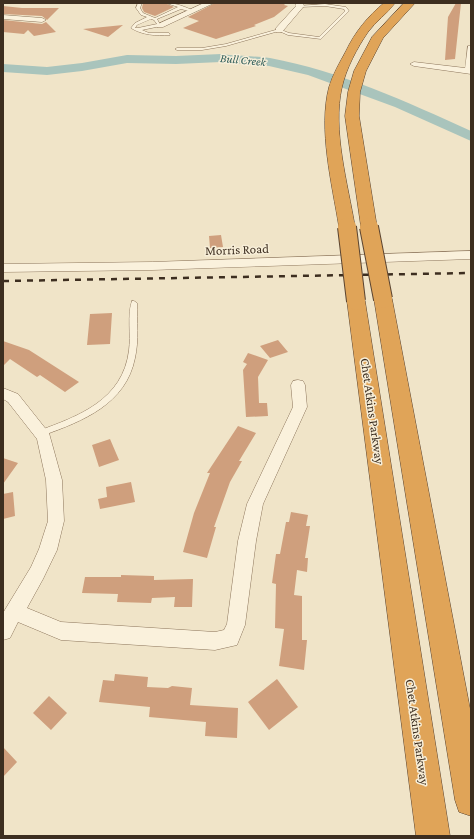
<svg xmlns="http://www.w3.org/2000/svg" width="474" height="839" viewBox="0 0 474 839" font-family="'Crimson Pro',serif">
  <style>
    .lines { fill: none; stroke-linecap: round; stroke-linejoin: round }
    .river { fill: #a9c4bc; fill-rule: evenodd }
    .building { fill: #cf9f7d }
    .lane-casing { stroke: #8d765c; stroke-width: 1 }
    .street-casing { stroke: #8d765c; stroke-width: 1 }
    .highway-casing { stroke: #5b4430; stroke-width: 1 }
    .lane { fill: #faf1dc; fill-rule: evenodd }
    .street { fill: #faf1dc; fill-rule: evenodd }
    .highway { fill: #e0a458; fill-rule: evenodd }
    .rail { stroke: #3d2e20; stroke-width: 2.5; stroke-dasharray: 6 6; stroke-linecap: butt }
    .highway-bridge-casing { stroke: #5b4430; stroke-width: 20; stroke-linecap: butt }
    .highway-bridge { stroke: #e0a458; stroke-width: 18 }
    .labels { text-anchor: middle; stroke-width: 3; stroke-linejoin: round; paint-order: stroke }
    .far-water-label { font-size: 12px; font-style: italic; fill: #2f5d5a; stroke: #f7eed8 }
    .street-label { font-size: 13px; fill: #3d2e20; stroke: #f7eed8 }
  </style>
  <rect width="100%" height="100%" fill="#f0e4c8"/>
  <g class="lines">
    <path class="river" d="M221,54C237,56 254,56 270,58C340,71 407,102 471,131V141L395,107L308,75L269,66L221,62L176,64L127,63L82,71L47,75L3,72V64L47,67L82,63L127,55L176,56Z"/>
  </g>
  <path class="building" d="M143,3H165L174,7L155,16L144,12L142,8Z
    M215,3H286L284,5L288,6L274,17L254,25L256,26L216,39L183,28L199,21L188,17Z
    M456,3H461L455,59L445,60L448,17Z
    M3,6L22,8H59L47,20L42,16L3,14Z
    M3,20L42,24L46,22L56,32L34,36L28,30L24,34L3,32Z
    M123,25L108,37L83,29Z
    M221,235L223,247L210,248L209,236Z
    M112,313L110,344L87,345L90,314Z
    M278,340L288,352L270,358L260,346Z
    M3,341L29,350L79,382L65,392L40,375L37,377L10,359L3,366Z
    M248,353L268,360L258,377L259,403H267L268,416L246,417L243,370L247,364L243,362Z
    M238,426L256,433L239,461H242L230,482L214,527H216L207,558L183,552L194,513L210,473H207Z
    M110,439L119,460L99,467L92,445Z
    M3,458L18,463L3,484Z
    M131,482L135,502L100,509L98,499L107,497L106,487Z
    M13,492L15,516L3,519V494Z
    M291,512L308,515L306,526H310L305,558H308L307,572L297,570L294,595L302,596V640H307L304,670L279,666L284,629L275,628L276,584L272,583L276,554H280L286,522H289Z
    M121,575L154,576V580L193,579L192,607H174L175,597L152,598L151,603L117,602L118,594L82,593L85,577H121Z
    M115,674L148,677L147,687L168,688L172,686L192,688L190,705L238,708L237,738L205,736L206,722L149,717L150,707L99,702L103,680L114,681Z
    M277,679L298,707L269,730L248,702Z
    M49,696L67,713L51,730L33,713Z
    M3,747L17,762L3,777Z"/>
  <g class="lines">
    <defs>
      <path id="lane" d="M138,3H142L140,8L143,13L155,18L178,7L166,3C176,3 186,7 194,11L192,12L181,9L157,19L161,26L142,30L149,33H169L170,35C156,36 142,35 131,28L135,23L147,17L141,15L136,8ZM151,19L154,20L157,24L138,28H135L137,25Z
        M325,4L346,7L349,11L321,39L288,35L279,31L226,46L202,50H177L175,49L177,48H202L226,44L279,29L289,33L319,37L345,11L344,9L325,6L300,7L298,6Z
        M132,301H134L137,303C137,321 139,340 135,358C126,404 83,421 44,435H38L37,433L38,431C79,416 123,400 129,350C131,337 127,313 132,301Z"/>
      <path id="street" d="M204,3H214L163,27H157L156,25Z
        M295,3H303L304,6L282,32H276V28L296,6Z
        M3,15L42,18L46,20L42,22L3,19Z
        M468,46H471V74L414,66L410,64L414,62L465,68Z
        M471,251V259L152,270L3,272V264L152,262Z
        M298,380L303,381L305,385L307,407L263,504L256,541L245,625L237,645L215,650L61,640L18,622L10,638L3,640V613L31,567L39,549L48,521L46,480L37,439L8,402L3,399V388L18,394L49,433L62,480L64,521L57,550L43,579L27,608L61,622L215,632L224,630L227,624L238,541L247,504L293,407L291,385L293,381Z"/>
      <path id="highway" d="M384,3H395C387,14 376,21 368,32C357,48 346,69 342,87C332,130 348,184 355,227L353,231L347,232L341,231L339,227C332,184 318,129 329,87C333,74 340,62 346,51C355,32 368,16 384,3Z
        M404,3H415L383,38L366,71L360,92L359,116L377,227L375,231L369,232L363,231L361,227L345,116L348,92L354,71L372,37Z
        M383,293L390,295L392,299L471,714V816L459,812L455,800L374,299L376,295Z
        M356,295L363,297L365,301L450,836H416L347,301L349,297Z"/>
    </defs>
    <use href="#lane" class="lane-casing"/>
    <use href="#street" class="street-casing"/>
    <use href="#highway" class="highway-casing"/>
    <use href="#lane" class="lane"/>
    <use href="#street" class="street"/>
    <use href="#highway" class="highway"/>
    <path class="rail" d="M3,281L471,273"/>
    <defs>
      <path id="highway-bridge" d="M347,227L356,301
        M369,227L383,299"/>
    </defs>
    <use href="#highway-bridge" class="highway-bridge-casing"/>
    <use href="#highway-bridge" class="highway-bridge"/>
  </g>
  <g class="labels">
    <g class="far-water-label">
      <text transform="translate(243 60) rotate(5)" y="4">Bull Creek</text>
    </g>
    <g class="street-label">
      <text transform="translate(237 249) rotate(-2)" y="5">Morris Road</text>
      <text transform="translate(373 411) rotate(82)" y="5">Chet Atkins Parkway</text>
      <text transform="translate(418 732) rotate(82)" y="5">Chet Atkins Parkway</text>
    </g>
  </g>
  <rect width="474" height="839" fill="none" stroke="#3d2e20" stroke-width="8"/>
</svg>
